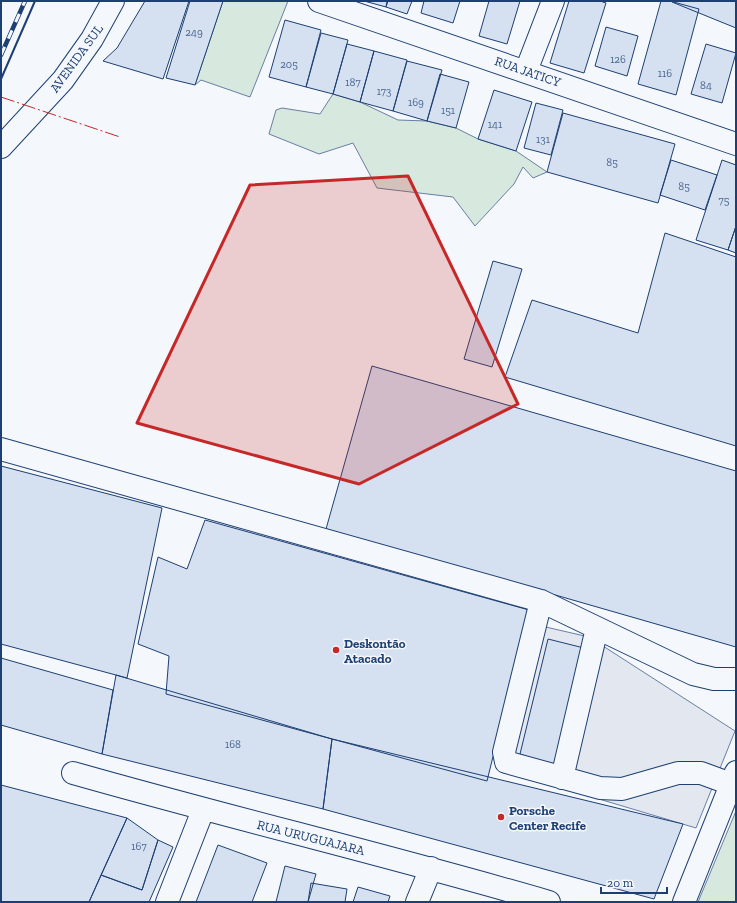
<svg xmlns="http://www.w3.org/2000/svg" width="737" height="903" viewBox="0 0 737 903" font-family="'Zilla Slab',serif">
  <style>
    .grass { fill: #d7e8df; stroke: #687fa3 }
    .parking { fill: #e3e8f0; stroke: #687fa3 }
    .building { fill: #d5e0f0; stroke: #1d3f73 }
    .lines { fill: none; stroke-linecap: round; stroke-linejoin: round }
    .minor-casing { stroke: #1d3f73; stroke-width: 24 }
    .highway-casing { stroke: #1d3f73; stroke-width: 24 }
    .minor { stroke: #f4f7fb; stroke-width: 22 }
    .highway { stroke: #f4f7fb; stroke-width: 22 }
    .rail-casing { stroke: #1d3f73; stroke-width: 4.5 }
    .rail { stroke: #f4f7fb; stroke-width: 3; stroke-dasharray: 9; stroke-linecap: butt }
    .wall { stroke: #1d3f73; stroke-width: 2 }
    .power { stroke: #c62828; stroke-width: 1; stroke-dasharray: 14 3 2 3; stroke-linecap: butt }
    .marked { fill: #c62828; fill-opacity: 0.2; stroke: #c62828; stroke-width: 3; stroke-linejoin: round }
    .poi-dot { fill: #c62828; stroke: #f4f7fb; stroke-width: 1.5 }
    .labels { text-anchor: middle; stroke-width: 3; stroke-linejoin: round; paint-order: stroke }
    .number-label { font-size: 11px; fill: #4b6792 }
    .street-label { font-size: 13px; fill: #1d3f73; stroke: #f4f7fb }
    .poi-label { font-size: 13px; font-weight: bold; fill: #1d3f73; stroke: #f4f7fb; text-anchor: start }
  </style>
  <rect width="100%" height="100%" fill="#f4f7fb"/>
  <path class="grass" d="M223,1H288L250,97L201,80L195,85Z
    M333,94L360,102L398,120L427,121L456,128L478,139L516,151L547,172L533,178L523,167L514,184L475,226L453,197L377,188L353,143L319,154L269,134L276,110L282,108L320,114Z
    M736,811V902H698Z"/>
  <path class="parking" d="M537,625L589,637L735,731L696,828L502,770Z"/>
  <path class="building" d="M145,1H189L163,79L103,61L117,48Z
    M190,1H223L195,85L166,78Z
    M364,1H387L386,7Z
    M388,1H412L407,14L386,7Z
    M424,1H460L453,23L421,13Z
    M489,1H520L507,44L479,36Z
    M569,1H600L606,3L584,73L550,63Z
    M661,1H670L699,9L676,95L638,84Z
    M736,1V28L672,2V1Z
    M285,20L321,30L306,87L269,77Z
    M606,27L638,36L627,76L595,66Z
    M321,33L348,40L333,94L306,87Z
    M347,44L374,51L360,102L333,94Z
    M706,44L736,53L722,103L691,94Z
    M374,51L407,60L393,111L360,102Z
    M407,61L442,70L427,121L393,111Z
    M440,74L469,82L456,128L427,121Z
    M494,90L532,102L516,151L478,139Z
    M536,103L563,110L551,155L524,148Z
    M563,113L675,144L658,203L547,172Z
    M671,160L717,175L705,210L660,195Z
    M722,160L736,165V226L728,250L696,240Z
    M736,226V253L728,250Z
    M665,233L736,257V446L505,377L532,300L638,333Z
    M493,261L522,269L492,367L464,359Z
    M372,366L736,471V647L326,529Z
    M1,466L162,508L127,678L1,644Z
    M205,520L529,610L487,781L166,694L169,656L138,644L158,557L187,569Z
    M548,639L584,648L555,767L520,754Z
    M1,658L113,690L102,754L1,725Z
    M116,675L332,739L323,809L102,754Z
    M332,739L683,824L654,899L323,809Z
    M1,785L127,818L89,902H1Z
    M127,818L158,840L142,890L101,875Z
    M158,840L173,847L149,902H89L101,875L142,890Z
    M218,845L267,863L252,902H196Z
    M285,866L316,874L308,902H276Z
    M311,883L347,889L345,902H308Z
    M358,887L390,896L388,902H353Z"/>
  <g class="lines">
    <defs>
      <path id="minor" d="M319,1L736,144
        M526,71L553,1
        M1,147L63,80L92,39L113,1
        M1,449L541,601
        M73,773C231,818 391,856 549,902
        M562,778L597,628
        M731,784L701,773H678L622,789L600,788L506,762L504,752L541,601L693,674L714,679H736
        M167,902L203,810
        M417,902L431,868"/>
      <path id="highway" d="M684,902L736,772"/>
    </defs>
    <use href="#minor" class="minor-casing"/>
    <use href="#highway" class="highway-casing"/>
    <use href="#minor" class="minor"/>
    <use href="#highway" class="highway"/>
    <defs>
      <path id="rail" d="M1,55L25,1"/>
    </defs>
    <use href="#rail" class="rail-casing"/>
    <use href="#rail" class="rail"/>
    <path class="wall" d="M39,1H43
      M1,79L35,1"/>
    <path class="power" d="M1,97L120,137"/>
  </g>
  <path class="marked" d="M408,176L518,404L359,484L137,423L250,185Z"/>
  <g class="poi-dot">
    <circle cx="336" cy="650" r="4"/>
    <circle cx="501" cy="817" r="4"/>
  </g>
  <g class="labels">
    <g class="number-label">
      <text x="194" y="36">249</text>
      <text x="618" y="63">126</text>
      <text x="289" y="68">205</text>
      <text x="665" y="77">116</text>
      <text x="353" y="86">187</text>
      <text x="706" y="89">84</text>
      <text x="384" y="95">173</text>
      <text x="416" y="106">169</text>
      <text x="448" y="114">151</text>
      <text x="495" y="128">141</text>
      <text x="543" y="143">131</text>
      <text x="612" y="166">85</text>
      <text x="684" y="190">85</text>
      <text x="724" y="204">75</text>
      <text x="233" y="748">168</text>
      <text x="139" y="850">167</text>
    </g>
    <g class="street-label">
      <text transform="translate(76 58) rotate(-54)" y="5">AVENIDA SUL</text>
      <text transform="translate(528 71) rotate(19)" y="5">RUA JATICY</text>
      <text transform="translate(311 837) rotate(14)" y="5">RUA URUGUAJARA</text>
    </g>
    <g class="poi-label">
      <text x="344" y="648">Deskontão<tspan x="344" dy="15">Atacado</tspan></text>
      <text x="509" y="815">Porsche<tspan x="509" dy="15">Center Recife</tspan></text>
    </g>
  </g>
  <rect width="737" height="903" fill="none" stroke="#1d3f73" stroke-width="4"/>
  <path d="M601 887v6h66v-6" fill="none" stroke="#1d3f73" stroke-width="2"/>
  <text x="607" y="887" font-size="12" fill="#1d3f73" stroke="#f4f7fb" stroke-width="3" paint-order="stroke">20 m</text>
</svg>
